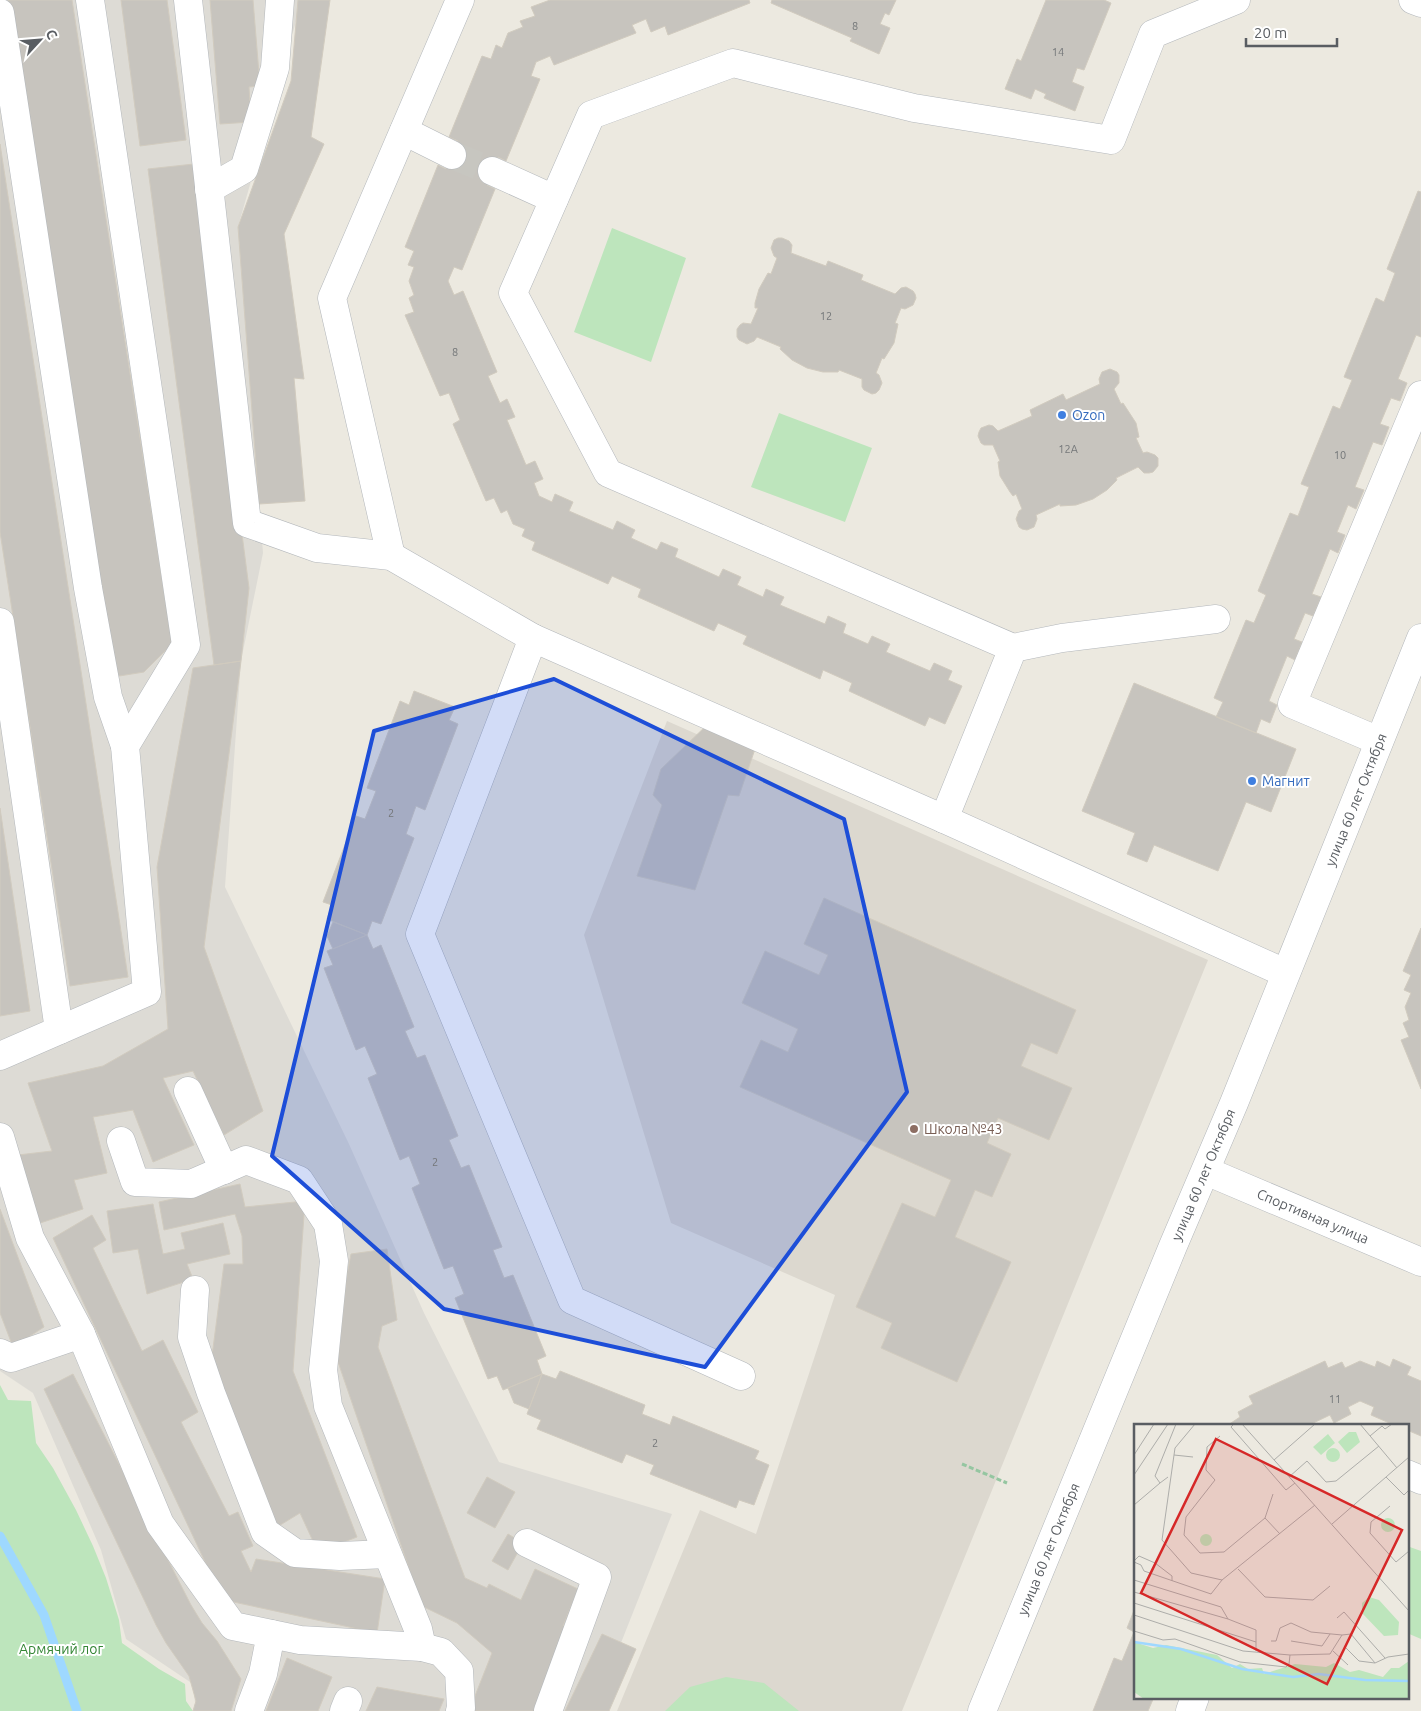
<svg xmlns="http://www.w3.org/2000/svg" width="1421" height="1711" viewBox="0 0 1421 1711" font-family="Ubuntu,sans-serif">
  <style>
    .industrial { fill: #dddbd5 }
    .education { fill: #dcd8cf }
    .green { fill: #bde5bc }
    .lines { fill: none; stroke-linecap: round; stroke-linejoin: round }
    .stream { stroke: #9ed8ff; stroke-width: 9 }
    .building { fill: #c7c4be; stroke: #d1cbbf }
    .minor-tunnel { stroke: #c7c6c0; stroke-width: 28; stroke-dasharray: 28 14; stroke-linecap: butt }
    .minor-casing { stroke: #b3b7bb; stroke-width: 29 }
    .path { stroke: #95c6a1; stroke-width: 3; stroke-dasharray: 5 2.5; stroke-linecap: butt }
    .minor { stroke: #fff; stroke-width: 28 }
    .marked { fill: #1d4ed8; fill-opacity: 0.2; stroke: #1d4ed8; stroke-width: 4; stroke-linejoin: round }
    .shop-dot { fill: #3f7fe0; stroke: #fff; stroke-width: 2 }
    .education-dot { fill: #8d6e63; stroke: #fff; stroke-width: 2 }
    .labels { text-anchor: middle; stroke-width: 4; stroke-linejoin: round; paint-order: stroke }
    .number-label { font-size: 11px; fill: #747779 }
    .shop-label { font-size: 14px; fill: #366cbe; stroke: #fff; text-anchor: start }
    .street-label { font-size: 14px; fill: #595d62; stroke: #fff }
    .education-label { font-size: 14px; fill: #785e54; stroke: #fff; text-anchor: start }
    .park-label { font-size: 14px; fill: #348635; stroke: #fff }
    .inset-river { fill: none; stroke: #9ed8ff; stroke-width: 2.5 }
    .inset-road { fill: none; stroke: #adadaa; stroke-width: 1 }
    .view { fill: #d62828; fill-opacity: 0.15; stroke: #d62828; stroke-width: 2.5 }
    .inset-edge { fill: none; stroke: #595d62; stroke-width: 2.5 }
  </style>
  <rect width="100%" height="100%" fill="#ece9e0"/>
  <path class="industrial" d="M0,0H302L238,227L263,553L241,661L225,887L349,1144L424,1313L499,1462L672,1514L594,1711H193L195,1703L193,1684L126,1639L101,1550L33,1393L0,1371Z"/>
  <path class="education" d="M667,721L1208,960L902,1711H617L700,1510L756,1534L835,1295L671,1223L584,935Z"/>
  <path class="green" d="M612,228L686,258L651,362L574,332Z
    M779,413L872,448L845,522L751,487Z
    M0,1385L8,1400L31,1401L36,1443L53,1468L76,1510L93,1546L106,1578L119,1620L122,1643L159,1669L185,1684L186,1701L193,1711H0Z
    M1407,1546L1421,1551V1639L1407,1633Z
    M726,1677L764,1683L799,1711H665L690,1687Z"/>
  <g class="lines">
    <path class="stream" d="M0,1536L44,1615L77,1711"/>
  </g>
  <path class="building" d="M8,0H72L172,644L144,672L113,677Z
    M121,0H167L186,140L140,146Z
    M210,0H253L260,86L249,87L251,122L220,124Z
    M298,0H330L311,137L324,144L284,234L304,379L294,378L305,501L259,504L238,227L291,81Z
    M550,0H749L750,3L668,35L665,26L651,32L646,19L632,25L636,33L554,65L550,56L536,62L531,76L540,79L506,161L498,157L492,171L487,185L495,189L462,270L454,267L448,281L454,295L463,291L497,372L488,376L500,403L507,399L515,417L507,420L526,465L535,461L543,479L534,483L539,496L552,502L555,494L573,502L569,511L613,530L617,521L635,530L631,538L657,550L661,542L678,549L675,557L719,577L723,569L741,577L737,585L763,597L766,589L784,597L780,605L825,624L828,616L846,624L843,633L868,644L872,636L890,644L886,652L930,671L934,663L952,671L948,680L962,686L945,724L929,717L925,726L849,691L852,683L823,670L820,679L743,644L747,636L718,623L714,631L638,597L641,589L612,576L608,584L532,550L535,542L522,536L525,529L513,524L507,510L501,513L494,498L486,501L453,424L460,420L449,393L440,396L405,315L414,312L409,298L414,295L409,281L414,267L408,265L414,251L405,247L438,165L446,169L458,141L449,137L482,56L491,59L496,45L502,48L508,33L523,27L520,21L535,16L531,7Z
    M772,0H896L889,15L885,13L880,24L890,28L879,54L850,41L852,38L771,3Z
    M1046,0H1104L1111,3L1084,70L1077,68L1072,82L1084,87L1075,111L1044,98L1046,94L1035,89L1031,99L1005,89L1017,59L1021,61Z
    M0,144L128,977L70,986L0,532Z
    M194,164L249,588L241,661L214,665L148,169Z
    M1418,191L1421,192V337L1416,335L1398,379L1407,383L1400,401L1391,398L1380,424L1389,427L1382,445L1373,442L1355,487L1364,490L1356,509L1348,505L1337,532L1345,535L1338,553L1330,549L1312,594L1321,597L1313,616L1305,613L1294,639L1302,642L1295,660L1287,656L1269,701L1277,705L1270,723L1261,719L1256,733L1216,717L1223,702L1214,698L1246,620L1254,623L1266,595L1258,591L1290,513L1298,516L1309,487L1301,484L1333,406L1340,409L1352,380L1344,377L1376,298L1384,302L1395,273L1387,269Z
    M778,238H782L789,241L792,245L791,253L826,266L828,261L863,275L861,280L895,294L901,288L906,287L913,291L915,294L916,298L913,305L905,309L901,308L895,323L898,324L894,343L884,359L882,358L876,373L879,375L882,383L879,390L876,393L872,394L864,390L862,387V379L839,370L838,372H823L807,368L792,360L780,349L781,347L757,337L754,341L747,344L739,340L737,337V329L740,325L743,323L751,324L758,308H755V303L759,289L768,273L771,274L777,258L774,256L771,248L774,240Z
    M1110,369L1117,372L1119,375V383L1114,389L1121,404L1123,403L1136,423L1139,437L1136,438L1143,453L1147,452L1155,455L1158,458V466L1153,472L1149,473H1144L1138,467L1116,478L1117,480L1107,490L1093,499L1076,505L1060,506V504L1036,515L1037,519L1034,527L1027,530L1022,529L1019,527L1016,519L1019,511L1022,509L1016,494L1013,496L1010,492L1000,476L998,462L1000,461L993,445H984L981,443L978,436L979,432L981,428L989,425L993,426L998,431L1032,416L1030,410L1063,394L1066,400L1100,384L1099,379L1102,372Z
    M241,661L204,947L263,1111L224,1135L193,1071L163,1078L194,1145L153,1162L133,1110L93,1117L107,1173L74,1180L83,1209L37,1224L18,1155L52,1151L28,1083L103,1066L168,1029L157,867L193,668Z
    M1134,683L1296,749L1271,812L1246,802L1218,871L1154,845L1147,862L1127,854L1135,833L1082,811Z
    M414,691L455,707L449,720L458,724L425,810L416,806L406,834L414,838L381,924L372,921L367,935L327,919L332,905L323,902L356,816L365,819L376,791L367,788L400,701L409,705Z
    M708,724L755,749L739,796L728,795L695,890L637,876L662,805L653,795L661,769Z
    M0,808L30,1011L0,1016Z
    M824,898L1076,1010L1057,1054L1031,1043L1021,1066L1072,1088L1049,1140L998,1118L987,1143L1011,1154L992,1197L975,1190L955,1237L1011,1262L957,1382L881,1348L892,1323L856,1307L902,1203L935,1217L951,1180L740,1087L761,1040L788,1052L798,1029L742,1003L765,951L819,975L828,955L804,944Z
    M333,922L367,935L333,949L327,936Z
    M1421,928V1089L1401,1040L1409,1037L1403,1023L1409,1020L1405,1007L1411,993L1404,990L1411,975L1403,971Z
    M367,935L373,949L381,945L414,1027L405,1031L417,1058L425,1055L458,1136L449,1140L461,1168L469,1165L502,1247L493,1250L504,1278L513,1275L546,1356L537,1360L542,1374L503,1390L497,1376L488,1379L455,1298L464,1294L453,1266L444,1269L412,1188L420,1184L409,1156L400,1160L368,1078L377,1074L365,1046L356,1050L324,968L333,965L327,951Z
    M240,1184L245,1207L305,1201L293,1371L357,1537L318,1552L300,1513L277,1527L225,1407L212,1356L224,1264H243L242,1236L235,1214L164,1230L159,1202Z
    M153,1204L163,1254L185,1249L181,1233L223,1223L230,1254L187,1264L193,1279L147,1294L138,1249L113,1253L107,1211Z
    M0,1209L44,1327L13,1347L0,1313Z
    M92,1215L106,1240L93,1248L142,1351L163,1340L198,1412L181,1422L229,1516L238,1512L253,1546L241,1551L251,1572L256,1559L385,1579L377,1633L229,1601L215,1583L53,1238Z
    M387,1249L397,1320L382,1326L378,1347L465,1578L487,1588L489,1584L521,1600L535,1569L578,1589L563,1626L569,1629L534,1711H469L492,1653L457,1623L422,1606L338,1362L347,1275L351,1254Z
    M1393,1359L1411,1367L1407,1375L1421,1381V1436L1407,1430V1425H1394L1371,1415L1374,1407L1360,1401L1348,1407L1351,1414L1334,1423L1330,1415L1309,1425H1228L1240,1417L1238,1412L1253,1404L1249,1396L1325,1361L1328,1368L1342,1362L1345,1368L1360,1361L1375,1367L1377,1361L1390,1367Z
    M560,1371L645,1405L642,1414L670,1425L673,1416L759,1451L755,1459L769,1465L754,1505L739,1500L736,1508L650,1474L654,1465L626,1454L622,1463L537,1429L541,1420L527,1414L542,1374L556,1379Z
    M73,1374L191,1605L202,1623L217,1641L241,1679L231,1711H193L196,1701L189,1676L166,1643L156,1625L44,1389Z
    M542,1374L529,1409L514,1403L508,1388Z
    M487,1477L515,1492L495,1528L467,1513Z
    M508,1534L523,1543L508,1570L492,1561Z
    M1135,1608V1697H1154L1148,1711H1093L1114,1658L1122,1661L1134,1632L1127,1628Z
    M602,1634L636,1649L609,1711H565Z
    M287,1658L332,1677L318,1711H266Z
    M377,1687L444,1699L439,1711H366Z"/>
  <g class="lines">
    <path class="minor-tunnel" d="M452,155L492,171"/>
    <defs>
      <g id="minor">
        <path d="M188,0L247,523L317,548L391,556L533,638L944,819L1285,973"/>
        <path d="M1413,0L1421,3"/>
        <path d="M0,13L88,588L108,697L125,746"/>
        <path d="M404,131L452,155"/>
        <path d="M492,171L554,199"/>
        <path d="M209,189L244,169L275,68L280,0"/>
        <path d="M391,556L332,298L460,0"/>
        <path d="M0,622L59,1030"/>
        <path d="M533,638L420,934L572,1300L741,1376"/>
        <path d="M1013,648L608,473L513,293L591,115L733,63L914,108L1111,140L1153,34L1236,0"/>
        <path d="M1379,741L1292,704L1421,395"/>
        <path d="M944,819L1013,648L1062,638L1216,619"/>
        <path d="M0,1056L147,992L125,746L186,645L90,0"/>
        <path d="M188,1091L224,1170"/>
        <path d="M0,1137L30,1238L81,1334L11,1358L0,1353"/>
        <path id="s1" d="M1206,1171L1421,1262"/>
        <path d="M195,1290L192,1337L211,1393L265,1532L295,1553L340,1556L387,1554"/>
        <path d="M81,1334L160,1524L233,1626L300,1640L422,1647L418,1629L328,1406L323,1370L334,1261L328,1224L299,1180L246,1160L191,1184L135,1182L121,1141"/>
        <path d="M1407,1474L1421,1480"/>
        <path d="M527,1543L597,1577L548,1711"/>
        <path d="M422,1647L441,1652L459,1671L461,1708L460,1711"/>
        <path d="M249,1711L263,1674L271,1634"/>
        <path d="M344,1711L348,1701"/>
        <path id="s2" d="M982,1711L1173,1246L1234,1103L1421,638"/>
        <path d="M1190,1711L1195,1697"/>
      </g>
    </defs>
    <use href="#minor" class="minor-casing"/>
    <path class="path" d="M962,1464L1007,1483"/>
    <use href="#minor" class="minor"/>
  </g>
  <path class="marked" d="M554,679L844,819L907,1092L705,1367L444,1309L272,1156L374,731Z"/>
  <g class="shop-dot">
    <circle cx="1062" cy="415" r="5"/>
    <circle cx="1252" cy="781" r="5"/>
  </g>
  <circle class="education-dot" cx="914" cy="1129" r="5"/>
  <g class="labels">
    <g class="number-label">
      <text x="855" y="30">8</text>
      <text x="1058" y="56">14</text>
      <text x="826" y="320">12</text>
      <text x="455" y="356">8</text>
      <text x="1068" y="453">12А</text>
      <text x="1340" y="459">10</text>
      <text x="391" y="817">2</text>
      <text x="435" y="1166">2</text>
      <text x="1335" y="1403">11</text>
      <text x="655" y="1447">2</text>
    </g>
    <g class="shop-label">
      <text x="1072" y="420">Ozon</text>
      <text x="1262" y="786">Магнит</text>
    </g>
    <g class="street-label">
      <text dy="5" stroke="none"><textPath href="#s2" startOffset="985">улица 60 лет Октября</textPath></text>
      <text dy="5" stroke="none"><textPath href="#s2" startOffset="580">улица 60 лет Октября</textPath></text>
      <text dy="5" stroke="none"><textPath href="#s1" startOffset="116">Спортивная улица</textPath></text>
      <text dy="5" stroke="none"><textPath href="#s2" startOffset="175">улица 60 лет Октября</textPath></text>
    </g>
    <g class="education-label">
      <text x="924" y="1134">Школа №43</text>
    </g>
    <g class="park-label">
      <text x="61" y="1654">Армячий лог</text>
    </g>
  </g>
  <g transform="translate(1134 1424)">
    <rect width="275" height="275" fill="#ece9e0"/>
    <path d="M215,8H222L226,18L213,29L204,18ZM194,10L201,19L187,31L179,23ZM192 31a7 7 0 1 1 14 0a7 7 0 1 1-14 0ZM247 101a7 7 0 1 1 14 0a7 7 0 1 1-14 0ZM66 116a6 6 0 1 1 12 0a6 6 0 1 1-12 0ZM235,173L245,176L265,198L264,211L250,212L228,189V179ZM0,218L19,224L32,221L83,231L98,244L106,240L114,245L128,244L130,250L161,240L192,243L200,239L216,248L225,246L249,253L257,244H265L275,237V275H10L0,268Z" fill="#bde5bc"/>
    <path class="inset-river" d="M0,218L47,225L108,245L159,253L185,250L231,256L275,257"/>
    <path class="inset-road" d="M61,0L41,24L28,116L57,149L88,156M100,0L97,3L152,66L161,59M108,0L275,187M226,0L263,44M86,12L73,23L72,46L81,56L52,93L50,111L66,129L90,128L131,94M236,12L248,2L251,5L258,0M0,31L20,0M40,31L59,33M140,36L181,0M0,51L34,0M34,53L26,59L21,52L42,0M155,53L173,37L192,58L202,57L245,22M252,53L270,71L275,66M139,70L131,94L146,110M0,81L26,59M256,82L237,98L236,109L262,138L275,127M198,100L275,33M0,137L5,132L21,139L38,152V157M0,138L7,141L10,147L77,170L88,156L181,81M104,145L131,173L179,176L196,162M0,156L87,183L94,195L122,206V227M0,168L94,195M0,179L122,218M0,191L109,227L156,231L155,240L152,243L106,238L41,215L29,216L0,207M203,194L210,188L251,234M208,211L217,210L241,239L254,233L275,230M137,217H142L146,204L157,199L177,208L208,211L196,230L156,231M157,217L188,222L196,210M210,222L225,237L241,239M199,227L214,241"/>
    <path class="view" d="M82,15L268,106L193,260L7,169Z"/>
    <rect width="275" height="275" class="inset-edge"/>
  </g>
  <g transform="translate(40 40) rotate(64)" stroke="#ffffff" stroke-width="4" paint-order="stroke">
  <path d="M0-4L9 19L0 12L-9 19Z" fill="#595d62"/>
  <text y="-8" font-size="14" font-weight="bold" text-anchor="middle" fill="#595d62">С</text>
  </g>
  <path d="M1246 38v8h91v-8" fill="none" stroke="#595d62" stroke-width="2.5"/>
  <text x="1254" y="38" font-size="15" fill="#595d62" stroke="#ffffff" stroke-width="4" paint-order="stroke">20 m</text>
</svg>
